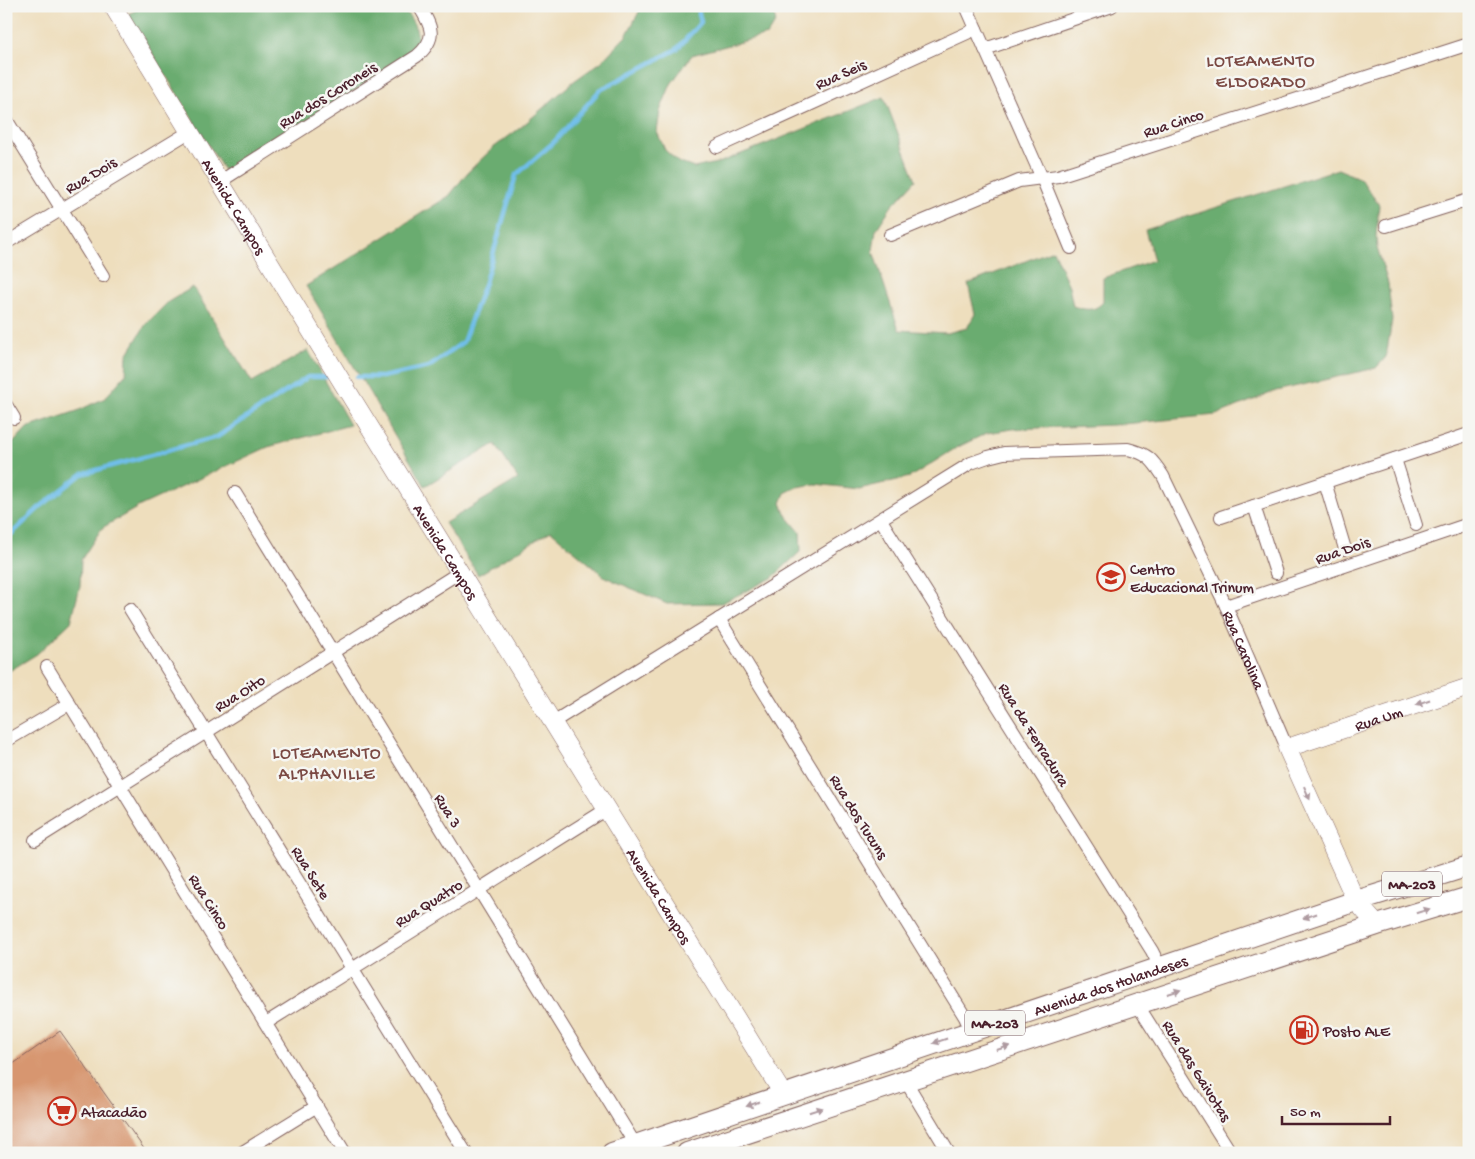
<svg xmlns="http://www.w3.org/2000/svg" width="1475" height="1159" viewBox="0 0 1475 1159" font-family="'Gochi Hand',sans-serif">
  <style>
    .forest { fill: #6bac70; stroke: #5a664e }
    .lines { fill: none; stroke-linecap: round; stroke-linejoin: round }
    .stream { stroke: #6fbeea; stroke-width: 4.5 }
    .building { fill: #d79670 }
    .street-casing { stroke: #83625e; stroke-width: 14 }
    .secondary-casing { stroke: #83625e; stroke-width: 19 }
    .primary-casing { stroke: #83625e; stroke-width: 22 }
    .street { stroke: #fff; stroke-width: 12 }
    .secondary { stroke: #fff; stroke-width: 18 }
    .primary { stroke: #fff; stroke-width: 20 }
    .oneway { fill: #ae9aa0 }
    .labels { text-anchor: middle; stroke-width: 5; stroke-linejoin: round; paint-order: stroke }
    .shield { fill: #f6f6f2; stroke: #7e6067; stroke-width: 1 }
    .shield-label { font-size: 15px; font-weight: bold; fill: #4a1f2b }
    .street-label { font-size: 16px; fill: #4a1f2b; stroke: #f6f6f2 }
    .poi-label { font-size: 16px; fill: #4a1f2b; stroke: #f6f6f2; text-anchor: start }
    .neighbourhood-label { font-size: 18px; letter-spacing: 1px; fill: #7b4943; stroke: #f6f6f2 }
  </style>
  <rect width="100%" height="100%" fill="#f6f6f2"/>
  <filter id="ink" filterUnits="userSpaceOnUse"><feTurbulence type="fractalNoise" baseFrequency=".02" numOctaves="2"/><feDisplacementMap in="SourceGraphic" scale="10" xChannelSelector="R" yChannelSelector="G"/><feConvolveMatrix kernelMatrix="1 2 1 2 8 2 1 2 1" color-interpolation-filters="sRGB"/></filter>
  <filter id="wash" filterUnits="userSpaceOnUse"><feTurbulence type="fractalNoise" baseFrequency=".0096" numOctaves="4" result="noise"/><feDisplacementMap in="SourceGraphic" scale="20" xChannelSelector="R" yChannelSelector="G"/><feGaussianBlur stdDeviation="1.12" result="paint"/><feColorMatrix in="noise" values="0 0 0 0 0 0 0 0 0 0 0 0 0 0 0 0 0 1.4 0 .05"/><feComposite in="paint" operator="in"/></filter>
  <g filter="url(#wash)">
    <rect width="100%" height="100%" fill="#eedebd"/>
    <path class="forest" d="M144,6H402C413,21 422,33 416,52L225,172L128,14Z
      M639,6H767L772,8L776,22L767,35L692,55L671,84L660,111L657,132L665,150L678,162L694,168L721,162L884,97L916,180L891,207L876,230L873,251L899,330L947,333L967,328L975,314L968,284L1053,250L1069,286L1073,306C1085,310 1094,312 1103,302V278L1154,260L1145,230L1338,169L1361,179L1379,205L1376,236L1377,248L1388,283L1392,320L1386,357L1376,368L1276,391L1216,415L1114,425L1013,429L987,433L956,448L910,477L859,489L815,484L797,487L785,493L781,503L786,515L800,532L801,551L772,578L722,603L667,604L605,577L551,531L478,575L445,523L518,479L495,444L425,486L306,286L449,196L468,172L493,148L520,128L574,81L601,62L626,36L639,12Z
      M193,287L252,382L308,350L350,425L268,447L140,506L102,528L81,560L80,586L71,622L37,654L6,673V447L14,442L27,428L77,411L105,398L126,374L127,355L146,324L168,302Z"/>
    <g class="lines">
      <path class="stream" d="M357,377H382L429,367L463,342L485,282L516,175L554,142L600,90L677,49L701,22L697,6
        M6,539L40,507L82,474L217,437L308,377H328"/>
    </g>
    <g id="blocks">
      <path class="building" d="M60,1031L147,1153H6V1069Z"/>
    </g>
  </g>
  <g filter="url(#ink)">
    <use href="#blocks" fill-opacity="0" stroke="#83625e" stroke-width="1"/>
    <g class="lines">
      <defs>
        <g id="street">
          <path d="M966,6L1042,178L1071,248"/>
          <path d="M985,49L1112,6"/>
          <path d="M6,119L103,276"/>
          <path d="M717,147L976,29"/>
          <path d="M221,181L417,56C438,38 432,27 419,6"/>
          <path d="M1386,226L1469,200"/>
          <path d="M890,235L1019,181L1058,176L1469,44"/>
          <path d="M6,243L191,131"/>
          <path d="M6,405L14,418"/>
          <path d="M1395,459L1416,525"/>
          <path d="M1325,482L1345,549"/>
          <path d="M235,493L635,1144"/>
          <path d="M1254,506L1276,573"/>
          <path d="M1221,517L1469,434"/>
          <path d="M881,520L1152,951L1160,967"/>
          <path d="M1226,606L1469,524"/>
          <path d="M130,609L466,1153"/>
          <path d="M719,619L965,1017L971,1031"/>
          <path d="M47,667L345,1153"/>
          <path id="s1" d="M553,722L971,463L988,457L1004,453L1128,449C1148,454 1152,459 1163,476L1226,606L1287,748"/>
          <path d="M6,741L69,704"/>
          <path d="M35,840L460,572"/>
          <path d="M1137,1004L1231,1153"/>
          <path d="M266,1023L607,809"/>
          <path d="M905,1080L949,1153"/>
          <path d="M241,1153L317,1106"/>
        </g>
        <g id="secondary">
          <path id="s2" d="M113,6L353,400L783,1094"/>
          <path id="s3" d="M1377,925L1356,901L1287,748L1469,687"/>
        </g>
        <g id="primary">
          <path id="s4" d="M612,1153L1356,901L1469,866"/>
          <path d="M687,1153L1377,925L1469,897"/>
        </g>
      </defs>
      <use href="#street" class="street-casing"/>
      <use href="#secondary" class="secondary-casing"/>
      <use href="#primary" class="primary-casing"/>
      <use href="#street" class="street"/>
      <use href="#secondary" class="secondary"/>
      <use href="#primary" class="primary"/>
    </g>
    <defs><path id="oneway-solid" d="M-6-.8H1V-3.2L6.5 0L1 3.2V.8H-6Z" transform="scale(1.25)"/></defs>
    <g class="oneway">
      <use href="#oneway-solid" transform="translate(1423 702) rotate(161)"/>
      <use href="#oneway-solid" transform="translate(1307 793) rotate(66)"/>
      <use href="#oneway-solid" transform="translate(1423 911) rotate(-17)"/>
      <use href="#oneway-solid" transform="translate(1310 916) rotate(161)"/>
      <use href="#oneway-solid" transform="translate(1174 992) rotate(-18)"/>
      <use href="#oneway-solid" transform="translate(940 1041) rotate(161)"/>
      <use href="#oneway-solid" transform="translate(1003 1048) rotate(-18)"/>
      <use href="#oneway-solid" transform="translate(753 1104) rotate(161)"/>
      <use href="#oneway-solid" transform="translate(816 1110) rotate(-18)"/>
    </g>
  </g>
  <defs>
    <symbol id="school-ring" viewBox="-11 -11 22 22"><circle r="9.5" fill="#f6f6f2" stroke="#c8321e" stroke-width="1.5"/><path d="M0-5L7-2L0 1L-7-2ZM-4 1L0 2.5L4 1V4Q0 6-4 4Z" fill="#c8321e"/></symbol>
    <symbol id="fuel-ring" viewBox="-11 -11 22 22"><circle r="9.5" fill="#f6f6f2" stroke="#c8321e" stroke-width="1.5"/><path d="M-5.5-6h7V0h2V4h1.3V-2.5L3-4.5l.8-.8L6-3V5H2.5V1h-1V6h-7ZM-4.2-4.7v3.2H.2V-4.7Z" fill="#c8321e"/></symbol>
    <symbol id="supermarket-ring" viewBox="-11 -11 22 22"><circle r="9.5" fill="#f6f6f2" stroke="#c8321e" stroke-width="1.5"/><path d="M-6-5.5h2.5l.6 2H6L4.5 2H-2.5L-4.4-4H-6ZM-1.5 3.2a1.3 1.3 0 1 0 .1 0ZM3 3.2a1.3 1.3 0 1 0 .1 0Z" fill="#c8321e"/></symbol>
  </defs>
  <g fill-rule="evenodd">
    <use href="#school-ring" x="1095" y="561" width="32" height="32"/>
    <use href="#fuel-ring" x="1288" y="1014" width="32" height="32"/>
    <use href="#supermarket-ring" x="46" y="1095" width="32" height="32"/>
  </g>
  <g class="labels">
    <g class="shield">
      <rect x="1382" y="871.5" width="60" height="25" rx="4"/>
      <rect x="965" y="1010.5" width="60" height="25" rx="4"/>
    </g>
    <g class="shield-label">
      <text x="1412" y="889">MA-203</text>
      <text x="995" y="1028">MA-203</text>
    </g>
    <g class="street-label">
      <text transform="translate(840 73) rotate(-24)" y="6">Rua Seis</text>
      <text transform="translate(327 94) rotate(-32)" y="6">Rua dos Coroneis</text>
      <text transform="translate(1173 122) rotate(-18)" y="6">Rua Cinco</text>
      <text transform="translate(90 174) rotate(-31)" y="6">Rua Dois</text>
      <text dy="6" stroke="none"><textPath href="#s2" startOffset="234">Avenida Campos</textPath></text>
      <text transform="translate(1342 549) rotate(-19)" y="6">Rua Dois</text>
      <text dy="6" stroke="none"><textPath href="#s2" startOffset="639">Avenida Campos</textPath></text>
      <text dy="6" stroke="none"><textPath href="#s1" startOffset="888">Rua Carolina</textPath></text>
      <text transform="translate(239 692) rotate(-32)" y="6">Rua Oito</text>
      <text dy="6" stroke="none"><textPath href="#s3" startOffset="296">Rua Um</textPath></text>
      <text transform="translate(1035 734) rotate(58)" y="6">Rua da Ferradura</text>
      <text transform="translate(449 810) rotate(58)" y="6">Rua 3</text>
      <text transform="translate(860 816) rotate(58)" y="6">Rua dos Tucuns</text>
      <text transform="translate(312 872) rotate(58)" y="6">Rua Sete</text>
      <text dy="6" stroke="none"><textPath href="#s2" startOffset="1044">Avenida Campos</textPath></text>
      <text transform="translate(210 901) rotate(58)" y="6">Rua Cinco</text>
      <text transform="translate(428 902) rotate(-32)" y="6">Rua Quatro</text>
      <text dy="6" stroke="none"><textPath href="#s4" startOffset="526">Avenida dos Holandeses</textPath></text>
      <text transform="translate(1198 1070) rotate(58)" y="6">Rua das Gaivotas</text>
    </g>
    <g class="poi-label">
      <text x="1130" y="574">Centro<tspan x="1130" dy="18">Educacional Trinum</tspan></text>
      <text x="1323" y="1036">Posto ALE</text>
      <text x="81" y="1117">Atacadão</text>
    </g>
    <g class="neighbourhood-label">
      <text x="1261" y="66">LOTEAMENTO<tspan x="1261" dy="21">ELDORADO</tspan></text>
      <text x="327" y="758">LOTEAMENTO<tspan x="327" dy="21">ALPHAVILLE</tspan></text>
    </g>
  </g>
  <rect width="1475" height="1159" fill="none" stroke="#f6f6f2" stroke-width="25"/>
  <path d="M1282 1116v8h108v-8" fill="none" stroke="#4a1f2b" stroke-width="2.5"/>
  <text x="1290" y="1116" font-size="15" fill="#4a1f2b" stroke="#f6f6f2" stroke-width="4" paint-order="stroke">50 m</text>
</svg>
